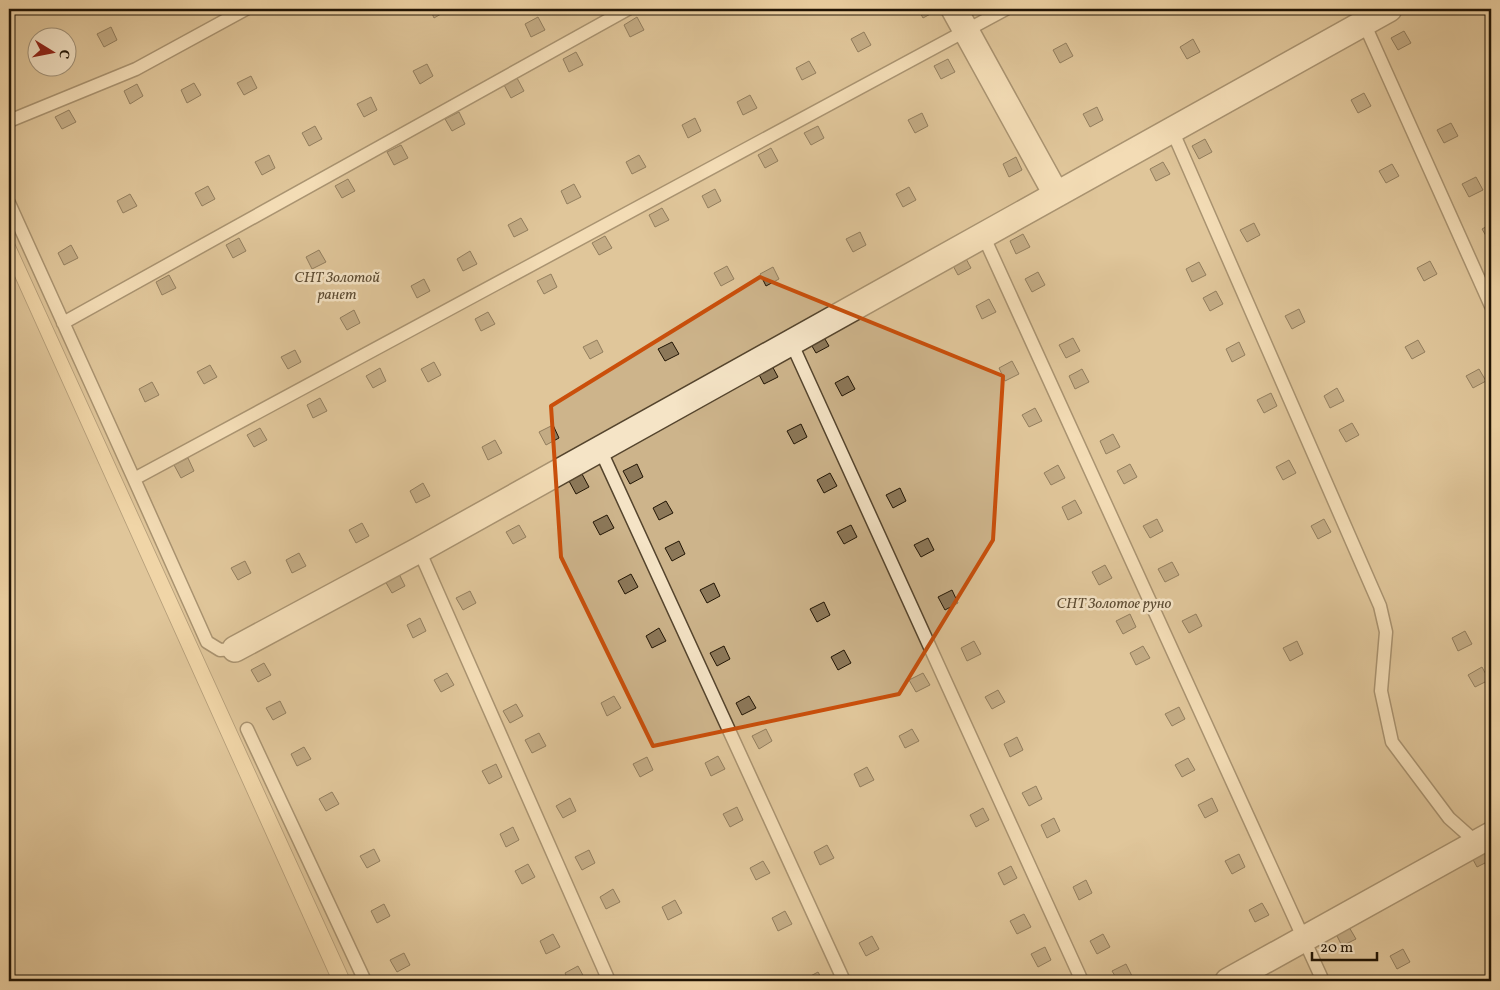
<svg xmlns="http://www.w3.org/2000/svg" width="1500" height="990" viewBox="0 0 1500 990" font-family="Vollkorn,serif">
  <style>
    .green { fill: #cdb48b; stroke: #766448; fill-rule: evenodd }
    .building { fill: #8c7859; stroke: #201404 }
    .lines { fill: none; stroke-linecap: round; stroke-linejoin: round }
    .lane-casing { stroke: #54442d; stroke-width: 15 }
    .street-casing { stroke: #54442d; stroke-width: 28 }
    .lane { stroke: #f5e4c6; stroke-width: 12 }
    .street { stroke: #f5e4c6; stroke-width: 25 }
    .marked { fill: none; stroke: #ca4f0b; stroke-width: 4; stroke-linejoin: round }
    .labels { text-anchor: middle; stroke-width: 5; stroke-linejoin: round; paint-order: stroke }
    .park-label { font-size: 15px; font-style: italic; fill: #5d4c33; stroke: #f5e4c6 }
  </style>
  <rect width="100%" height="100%" fill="#f0d5a7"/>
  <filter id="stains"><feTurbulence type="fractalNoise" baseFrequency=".004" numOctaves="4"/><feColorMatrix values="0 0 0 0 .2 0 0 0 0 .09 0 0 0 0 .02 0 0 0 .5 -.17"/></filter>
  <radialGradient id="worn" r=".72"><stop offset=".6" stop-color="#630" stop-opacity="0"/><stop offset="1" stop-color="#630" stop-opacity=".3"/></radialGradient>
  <path class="green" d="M9,9H1491V981H351L9,231ZM38,38H68V68H38Z
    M9,264L332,981H9Z"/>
  <path class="building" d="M430,9H447L448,10L434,18Z
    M918,9H935L936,11L923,18Z
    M538,17L545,30L531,37L525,24Z
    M637,17L644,30L630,37L624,25Z
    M111,27L117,40L104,47L97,34Z
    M1404,31L1411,43L1398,50L1391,38Z
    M864,32L871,45L858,52L851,39Z
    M1193,39L1200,52L1187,59L1180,47Z
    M1066,43L1073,56L1060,63L1053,50Z
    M576,52L583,65L569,72L563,59Z
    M948,59L955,72L941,79L934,66Z
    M809,61L816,73L802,80L796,68Z
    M427,64L433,76L420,84L413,71Z
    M251,76L257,88L244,95L237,83Z
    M517,78L524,91L511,98L504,85Z
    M194,83L201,95L187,103L181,90Z
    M137,84L143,96L130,104L124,91Z
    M1364,93L1371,106L1358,113L1351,100Z
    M750,95L757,108L743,115L737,102Z
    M371,97L377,110L364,117L357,104Z
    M1097,107L1103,120L1090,127L1083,114Z
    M69,110L76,122L62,129L55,117Z
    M459,112L465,124L452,131L445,119Z
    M922,113L928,126L915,133L908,120Z
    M695,118L701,131L688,138L682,125Z
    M1451,123L1458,136L1444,143L1437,130Z
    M315,126L322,139L309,146L302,133Z
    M818,126L824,138L811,145L804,133Z
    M1205,139L1212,152L1199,159L1192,146Z
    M401,145L408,158L394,165L387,152Z
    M771,148L778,161L765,168L758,155Z
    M269,155L275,168L262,175L255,162Z
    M639,155L646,167L632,174L626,162Z
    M1016,157L1022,170L1009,177L1003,164Z
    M1163,162L1170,174L1156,181L1150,169Z
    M1392,164L1399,176L1386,183L1379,171Z
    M1476,177L1483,190L1469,197L1462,184Z
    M348,179L355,191L342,198L335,186Z
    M574,184L581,197L567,204L561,191Z
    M208,186L215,199L202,206L195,193Z
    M909,187L916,200L903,207L896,194Z
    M715,189L721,201L708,208L702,196Z
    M130,194L137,206L123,213L117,201Z
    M662,208L669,220L655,227L649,215Z
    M521,218L528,230L514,237L508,225Z
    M1254,223L1260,235L1247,242L1240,230Z
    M1491,224V240L1489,241L1482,229Z
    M860,232L866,245L853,252L846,239Z
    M1023,234L1030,247L1016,254L1010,241Z
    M605,236L612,248L599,255L592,243Z
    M239,238L246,251L233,258L226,245Z
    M71,245L78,258L64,265L58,253Z
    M319,250L326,262L312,269L306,257Z
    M470,251L477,264L463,271L457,259Z
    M964,255L971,268L958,275L951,262Z
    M1430,261L1437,274L1424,281L1417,268Z
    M1199,262L1206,275L1192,282L1186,269Z
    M727,266L734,279L721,286L714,273Z
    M773,267L779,279L766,286L760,274Z
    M1038,272L1045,285L1032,292L1025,279Z
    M551,274L557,287L544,294L537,281Z
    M169,275L176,288L162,295L156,282Z
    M424,279L430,291L417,298L411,286Z
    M1216,291L1223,304L1210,311L1203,298Z
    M989,299L996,312L982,319L976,306Z
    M1299,309L1305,322L1292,329L1285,316Z
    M354,310L360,323L347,330L340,318Z
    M488,312L495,324L481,331L475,319Z
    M822,334L829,346L816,353L809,341Z
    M1073,338L1080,351L1066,358L1059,345Z
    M597,340L603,352L590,359L583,347Z
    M1418,340L1425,352L1412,359L1405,347Z
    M672,342L679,354L665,361L658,349Z
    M1239,342L1245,355L1232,362L1226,349Z
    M295,350L301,362L288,369L281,357Z
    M1012,361L1019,374L1005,381L999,368Z
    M434,362L441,375L428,382L421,369Z
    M771,364L778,377L764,384L757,371Z
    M210,365L217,377L204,384L197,372Z
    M380,368L386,381L373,388L366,376Z
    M1082,369L1089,382L1075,389L1069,376Z
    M1479,369L1486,381L1473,388L1466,376Z
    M848,376L855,389L842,396L835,383Z
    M152,382L159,395L145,402L139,389Z
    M1337,388L1344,401L1330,408L1324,396Z
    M1271,393L1277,406L1264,413L1257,400Z
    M320,398L327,411L313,418L307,405Z
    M1035,408L1042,421L1029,427L1022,415Z
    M1352,423L1359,435L1346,442L1339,430Z
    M801,424L807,437L794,444L787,431Z
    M553,425L559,438L546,445L539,432Z
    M260,428L267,440L254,447L247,435Z
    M1113,434L1120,447L1106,454L1100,441Z
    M495,440L502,453L488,460L482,447Z
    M188,458L194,471L181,478L174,465Z
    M1289,460L1296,473L1283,480L1276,467Z
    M637,464L643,477L630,484L623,471Z
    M1130,464L1137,477L1124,484L1117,471Z
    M1058,465L1065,478L1051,485L1044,473Z
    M830,473L837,486L824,493L817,480Z
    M582,474L589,487L576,494L569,481Z
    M423,483L430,496L416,503L410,491Z
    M900,488L906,501L893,508L886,495Z
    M1075,500L1082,513L1068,520L1062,507Z
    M666,501L673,513L659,520L653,508Z
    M607,515L614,528L600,535L593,522Z
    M1157,519L1163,531L1150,538L1143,526Z
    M1324,519L1331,532L1318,539L1311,526Z
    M362,523L369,536L356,543L349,530Z
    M519,525L526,537L513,544L506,532Z
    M851,525L857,537L844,544L837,532Z
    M928,538L934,550L921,557L914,545Z
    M679,541L685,554L672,561L665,548Z
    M299,553L306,566L292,573L286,560Z
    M245,561L251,573L238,580L231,568Z
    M1172,562L1179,575L1165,582L1158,569Z
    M1105,565L1112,578L1099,585L1092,572Z
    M399,574L405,586L392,593L385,581Z
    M631,574L638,587L625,594L618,581Z
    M714,583L720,596L707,603L700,590Z
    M952,590L958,603L945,610L938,597Z
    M470,591L476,603L463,610L456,598Z
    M824,602L830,615L817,622L810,609Z
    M1130,614L1136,627L1123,634L1116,621Z
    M1196,614L1202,626L1189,633L1182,621Z
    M420,618L426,631L413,638L407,625Z
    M659,628L666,641L652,648L646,636Z
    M1465,631L1472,644L1458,651L1452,638Z
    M974,641L981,654L967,661L961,648Z
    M1297,641L1303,654L1290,661L1283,648Z
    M724,646L730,659L717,666L710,653Z
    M1143,646L1150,658L1136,665L1130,653Z
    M844,650L851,663L838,670L831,657Z
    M264,663L271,675L258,682L251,670Z
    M1482,667L1489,680L1475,687L1468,675Z
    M447,673L454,685L441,692L434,680Z
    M923,673L930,685L916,692L909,680Z
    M998,690L1005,702L992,709L985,697Z
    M614,696L621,708L607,716L601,703Z
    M749,696L756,708L742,715L736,703Z
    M280,701L286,713L273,720L266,708Z
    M516,704L523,716L510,723L503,711Z
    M1179,707L1185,719L1172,726L1165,714Z
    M766,729L772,741L759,749L752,736Z
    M912,729L919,741L905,748L899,736Z
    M539,733L546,746L532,753L525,740Z
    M1017,737L1023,750L1010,757L1004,744Z
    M304,747L311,759L297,766L291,754Z
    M718,756L725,769L711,776L705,763Z
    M647,757L653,770L640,777L633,764Z
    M1188,758L1195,770L1182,777L1175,765Z
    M496,764L502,777L489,784L482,771Z
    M867,767L874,780L860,787L854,774Z
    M1036,786L1042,799L1029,806L1022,793Z
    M332,792L339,804L326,811L319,799Z
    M570,798L576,811L563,818L556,806Z
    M1212,798L1218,811L1205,818L1198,805Z
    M737,807L743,820L730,827L723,814Z
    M983,808L989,820L976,827L970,815Z
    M1054,818L1060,831L1047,838L1041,825Z
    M513,827L519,840L506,847L500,834Z
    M827,845L834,858L820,865L814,852Z
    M1484,847L1491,860L1477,867L1470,854Z
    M374,849L380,861L367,868L360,856Z
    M589,850L595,863L582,870L575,857Z
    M1239,854L1245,867L1232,874L1225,861Z
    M763,861L770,873L756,880L750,868Z
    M528,864L535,877L522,884L515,871Z
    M1011,866L1017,878L1004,885L998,873Z
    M1086,880L1092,893L1079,900L1073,887Z
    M613,889L620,902L606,909L600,897Z
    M675,900L682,913L668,920L662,907Z
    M1262,903L1269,915L1255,922L1249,910Z
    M384,904L390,916L377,923L371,911Z
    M785,911L792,924L778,931L772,918Z
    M1024,914L1031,927L1017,934L1010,921Z
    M1349,927L1356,939L1342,946L1336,934Z
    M553,934L560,947L546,954L540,941Z
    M1103,934L1110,947L1097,954L1090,941Z
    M872,936L879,949L866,956L859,943Z
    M1045,947L1051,960L1038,967L1031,954Z
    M1403,949L1410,962L1397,969L1390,956Z
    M404,953L410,965L397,972L390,960Z
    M1126,964L1132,976L1123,981H1118L1112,971Z
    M578,966L585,979L580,981H569L565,973Z
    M818,972L823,981H806L805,979Z"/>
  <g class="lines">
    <defs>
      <path id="lane" d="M1364,23L1491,306
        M9,121L136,69L246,9
        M1172,130L1380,606L1386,632L1381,691L1392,742L1449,818L1477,843
        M9,203L134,479L207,642L220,650L235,649
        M983,235L1323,981
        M63,323L628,9
        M791,342L1082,981
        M600,449L844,981
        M134,479L1006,9
        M419,550L609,981
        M247,729L365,981"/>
      <path id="street" d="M954,9L1056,194
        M235,649L419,550L1389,9
        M1228,981L1491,835"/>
    </defs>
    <use href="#lane" class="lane-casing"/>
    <use href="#street" class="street-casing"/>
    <use href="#lane" class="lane"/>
    <use href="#street" class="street"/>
  </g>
  <path d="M0 0H1500V990H0ZM760,277L1003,376L993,540L899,694L653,746L561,557L551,406Z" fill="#f0d5a7" fill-opacity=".55" fill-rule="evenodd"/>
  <path class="marked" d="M760,277L1003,376L993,540L899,694L653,746L561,557L551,406Z"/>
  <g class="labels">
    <g class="park-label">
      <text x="337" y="282">СНТ Золотой<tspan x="337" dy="17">ранет</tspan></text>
      <text x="1114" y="608">СНТ Золотое руно</text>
    </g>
  </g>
  <rect width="1500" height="990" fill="none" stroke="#f0d5a7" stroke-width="30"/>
  <rect x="10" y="10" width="1480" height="970" fill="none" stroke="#201404" stroke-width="2.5"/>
  <rect x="15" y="15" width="1470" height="960" fill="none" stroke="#201404"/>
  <g transform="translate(52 52) rotate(100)"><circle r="24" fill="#f5e4c6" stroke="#a09178"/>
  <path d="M0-4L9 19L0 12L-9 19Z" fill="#8f2418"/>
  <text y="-8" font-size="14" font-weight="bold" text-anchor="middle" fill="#201404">С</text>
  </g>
  <path d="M1312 952v8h65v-8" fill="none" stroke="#201404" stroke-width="2.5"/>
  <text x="1320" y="952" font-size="15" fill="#201404" stroke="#f5e4c6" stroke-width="4" paint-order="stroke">20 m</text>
  <rect width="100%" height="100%" filter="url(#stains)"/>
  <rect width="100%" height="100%" fill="url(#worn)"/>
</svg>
